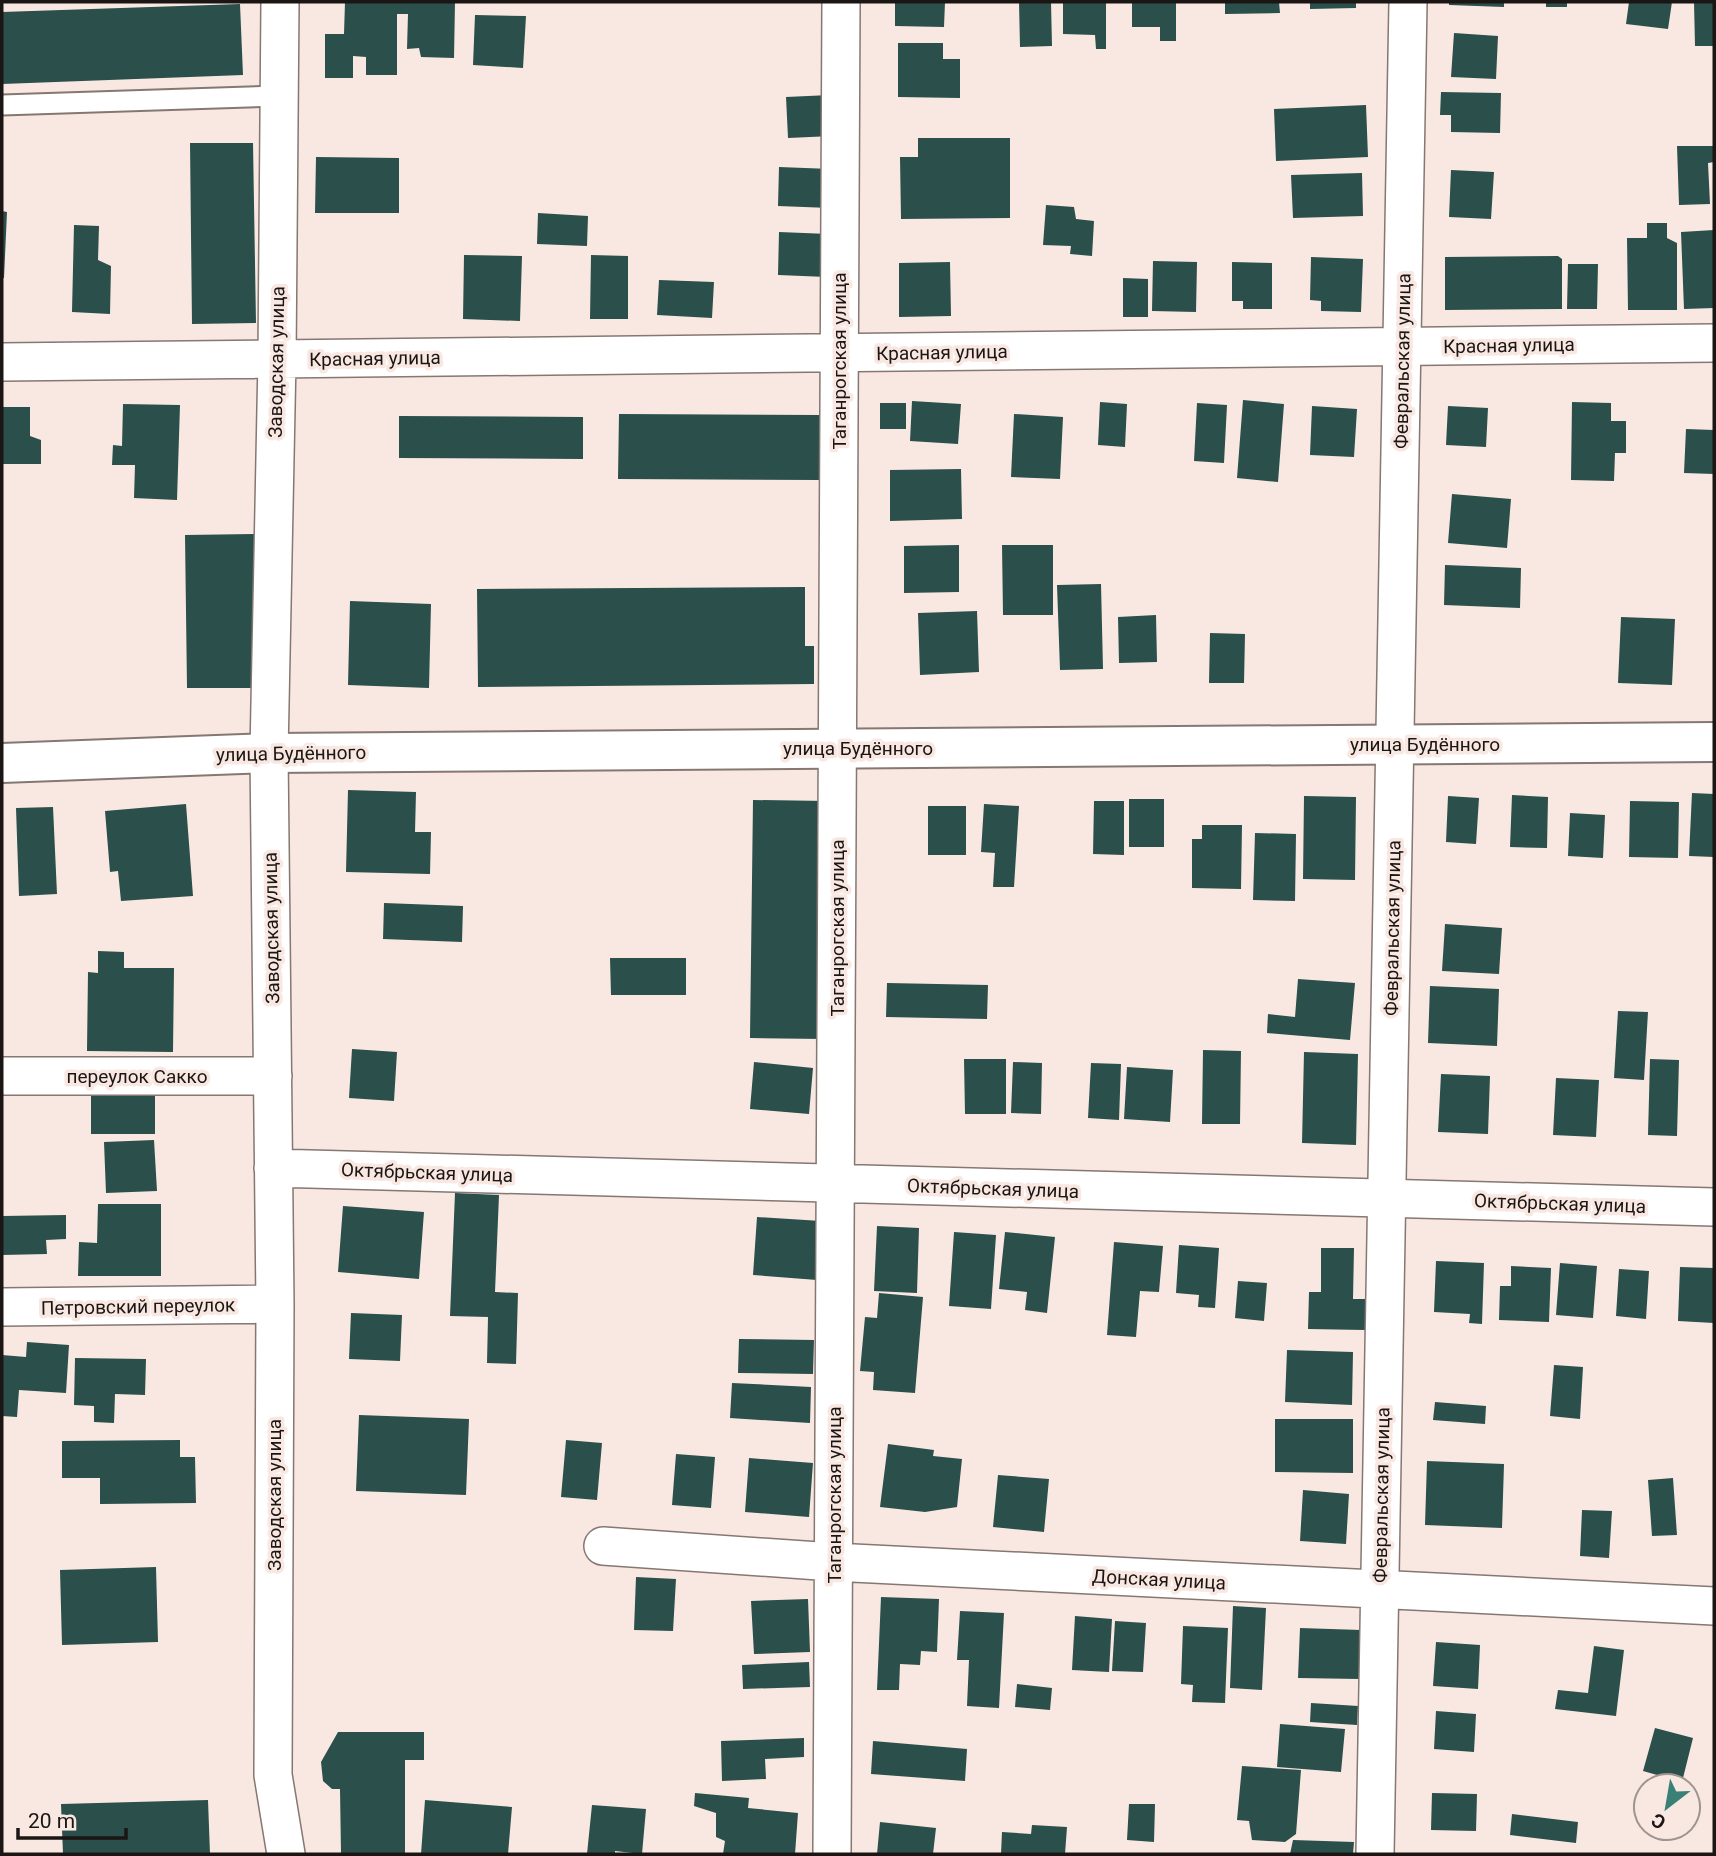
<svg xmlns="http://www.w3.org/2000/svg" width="1716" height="1856" viewBox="0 0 1716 1856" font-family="Roboto,sans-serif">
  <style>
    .building { fill: #2b4f4a }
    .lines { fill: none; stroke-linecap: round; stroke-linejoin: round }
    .service-casing { stroke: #857771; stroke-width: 23 }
    .minor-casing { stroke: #857771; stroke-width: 40 }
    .tertiary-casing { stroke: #857771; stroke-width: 42 }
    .service { stroke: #fff; stroke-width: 19 }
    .minor { stroke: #fff; stroke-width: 37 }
    .tertiary { stroke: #fff; stroke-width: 38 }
    .labels { text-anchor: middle; stroke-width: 7; stroke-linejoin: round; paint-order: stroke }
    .street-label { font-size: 19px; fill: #1b1614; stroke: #f9e8e2 }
  </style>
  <rect width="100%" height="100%" fill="#f9e8e2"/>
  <path class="building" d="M345,2H455L454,58L421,57L419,48L407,49L408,14H397V75H366V57L353,56V78H325V34H344Z
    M895,2H945L944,27L895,26Z
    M1019,2H1051L1052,46L1020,47Z
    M1063,2H1106V49H1096L1095,35L1063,34Z
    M1132,2H1176V41H1160V27H1132Z
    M1225,2H1279L1280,13L1225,14Z
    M1310,2H1356V8L1310,9Z
    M1449,2H1504V7L1449,5Z
    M1546,2H1567V7H1546Z
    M1629,2H1672L1668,29L1626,24Z
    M1694,2H1714V46H1695Z
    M240,4L243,75L2,84V12Z
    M475,15L526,16L523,68L473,65Z
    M1454,33L1498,36L1496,79L1451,77Z
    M898,43H943V59H960V98L898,97Z
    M1441,92L1501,93L1500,133L1451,132V115H1440Z
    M830,95L832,136L788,138L786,97Z
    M1366,105L1368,157L1276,161L1274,109Z
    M918,138H1010V218L901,219L900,157H918Z
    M190,143H253L256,323L192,324Z
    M1677,146H1714V162L1708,163L1710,204L1679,205Z
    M316,157L399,158V213H315Z
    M779,167L831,169L830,208L778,206Z
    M1451,170L1494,172L1491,219L1449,217Z
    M1362,173L1363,216L1293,218L1291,175Z
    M1046,205L1074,207L1076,219L1094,221L1092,256L1070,254L1071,246L1043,245Z
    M2,211L7,212L4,278H2Z
    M538,213L588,216L587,246L537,244Z
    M1647,223H1667V238L1677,243V310H1628L1627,238H1647Z
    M74,225L99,226L98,260L111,266L110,314L72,312Z
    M1714,230V308L1684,309L1681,232Z
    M779,232L829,234L827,277L778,275Z
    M464,255L522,256L520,321L463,319Z
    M591,255L628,256V319H590Z
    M1558,256L1562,259V309L1445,310V257Z
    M1311,257L1363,259L1361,312L1321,311V301L1310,300Z
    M1153,261L1197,262L1196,312L1152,311Z
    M950,262L951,316L899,317V263Z
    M1232,262L1272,263V309H1243V301H1232Z
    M1568,264H1598L1597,309H1567Z
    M1123,278L1148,279V317H1123Z
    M659,280L714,282L712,318L657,315Z
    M1243,400L1284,404L1278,482L1237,478Z
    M912,401L961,404L958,444L910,441Z
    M1100,402L1127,404L1125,447L1098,445Z
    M1572,402L1611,403V421H1626V453H1615L1614,481L1571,480Z
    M880,403H906V429H880Z
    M1197,403L1227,405L1224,463L1194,461Z
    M123,404L180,405L177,500L134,498L135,465H112L113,445L122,446Z
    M1312,406L1357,409L1354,457L1310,455Z
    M1448,406L1488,408L1486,447L1446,445Z
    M2,407H30V436L41,440V464H2Z
    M619,414L819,415V480L618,479Z
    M1014,414L1063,417L1060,479L1011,477Z
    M399,416L583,417V459L399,458Z
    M1686,429L1714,430V474L1684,473Z
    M961,469L962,519L890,521V470Z
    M1452,494L1511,499L1507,548L1448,543Z
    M254,534L256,688H187L185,535Z
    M959,545V592L904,593V546Z
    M1002,545H1053V615H1003Z
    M1445,565L1521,568L1520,608L1444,605Z
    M1101,584L1103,669L1060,670L1057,585Z
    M805,587V646H814V684L478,687L477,589Z
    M350,601L431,604L429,688L348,685Z
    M977,611L979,672L920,675L918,613Z
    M1156,615L1157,662L1119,663L1118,617Z
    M1621,617L1675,619L1672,685L1618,683Z
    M1210,633L1245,634L1244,683H1209Z
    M348,790L416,792L415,832H431L430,874L346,872Z
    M1692,793L1714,794V857L1689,856Z
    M1512,795L1548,797L1547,848L1510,847Z
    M1304,796L1356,797L1355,880L1303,879Z
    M1448,796L1479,798L1476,844L1446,842Z
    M1129,799H1164V847H1129Z
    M753,800L827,801L824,1039L750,1038Z
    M1094,801H1124V855L1093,854Z
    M1630,801L1679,802L1678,858L1629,857Z
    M186,804L193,896L121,901L118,871L110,872L105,811Z
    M984,804L1019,806L1014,887H993L995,853L981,852Z
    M928,806H966V855H928Z
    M53,807L57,894L19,896L16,808Z
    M1570,813L1605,815L1603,858L1568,856Z
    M1202,825H1242L1241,889L1192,888V839H1202Z
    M1255,833L1296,834L1295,901L1253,900Z
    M384,903L463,906L462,942L383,939Z
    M1445,924L1502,928L1499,974L1442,971Z
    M98,951L124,952V968H174L173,1052L87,1051L88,972L98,973Z
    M610,958H686V995H611Z
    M1298,979L1355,983L1350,1040L1267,1033L1268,1014L1295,1017Z
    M887,983L988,985L987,1019L886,1017Z
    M1430,986L1499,989L1497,1046L1428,1043Z
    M1618,1011L1648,1012L1644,1080L1614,1078Z
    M352,1049L397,1052L394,1101L349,1098Z
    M1203,1050L1241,1051L1240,1124H1202Z
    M1304,1052L1358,1054L1356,1145L1302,1143Z
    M964,1059H1006V1114H965Z
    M1650,1059L1679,1060L1677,1136L1648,1135Z
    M754,1062L813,1068L809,1114L750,1109Z
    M1013,1062L1042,1063L1041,1114L1011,1113Z
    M1091,1063L1121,1064L1119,1120L1088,1118Z
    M1127,1067L1173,1070L1170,1122L1124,1119Z
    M1441,1074L1490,1076L1488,1134L1438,1132Z
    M1556,1078L1599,1080L1596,1137L1553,1135Z
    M91,1090H155V1134H91Z
    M154,1140L157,1191L106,1193L104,1142Z
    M455,1193L499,1195L495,1292L518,1293L516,1364L487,1363L488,1317L450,1316Z
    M98,1204H161V1276H78L79,1242L97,1243Z
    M343,1206L424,1212L419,1279L338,1272Z
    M66,1215V1239L46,1240L47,1254L2,1255V1216Z
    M757,1217L821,1221L817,1280L753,1275Z
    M877,1226L919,1228L917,1293L874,1291Z
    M954,1232L996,1235L991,1309L949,1306Z
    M1005,1232L1055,1237L1047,1313L1025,1310L1027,1292L999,1289Z
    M1114,1242L1163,1246L1159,1292L1140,1291L1136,1337L1107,1335Z
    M1179,1245L1219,1248L1215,1308L1198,1307L1199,1295L1176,1293Z
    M1321,1248H1354L1353,1299H1365V1330L1308,1329L1309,1292H1321Z
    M1436,1261L1484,1263L1482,1324L1469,1323L1470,1314L1434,1312Z
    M1560,1263L1597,1266L1593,1318L1556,1315Z
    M1511,1266L1551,1268L1549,1322L1499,1320L1500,1286H1511Z
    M1680,1267L1714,1268V1323L1678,1321Z
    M1619,1269L1649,1271L1646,1319L1616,1316Z
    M1238,1281L1267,1283L1264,1321L1235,1318Z
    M879,1293L923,1297L915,1393L873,1390L874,1372L860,1371L865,1317L877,1318Z
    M351,1313L402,1315L400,1361L349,1359Z
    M739,1339L814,1340L813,1374L738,1373Z
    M27,1342L69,1345L66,1393L19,1390L17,1417L2,1416V1355L26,1357Z
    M1287,1350L1353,1352L1352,1405L1285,1402Z
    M75,1358L146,1359L145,1395L115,1394L114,1423L94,1422V1406L74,1405Z
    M1554,1365L1583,1367L1580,1419L1550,1416Z
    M732,1383L811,1387L810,1423L730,1418Z
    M1435,1402L1486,1406L1485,1424L1433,1420Z
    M359,1415L469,1419L466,1495L356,1491Z
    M1275,1419H1353V1473L1275,1472Z
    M180,1440V1457H195L196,1503L100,1504V1478H62V1441Z
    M566,1440L602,1443L597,1500L561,1497Z
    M888,1444L934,1450L933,1456L962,1459L957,1507L925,1512L880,1507Z
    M676,1454L715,1457L711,1508L672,1505Z
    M749,1458L813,1463L809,1517L745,1512Z
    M1427,1461L1504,1464L1502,1528L1425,1525Z
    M998,1475L1049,1479L1044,1532L993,1527Z
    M1673,1478L1677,1535L1652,1536L1648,1480Z
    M1303,1490L1349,1494L1346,1544L1300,1541Z
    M1582,1510L1612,1511L1609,1558L1580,1556Z
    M156,1567L158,1642L62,1645L60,1570Z
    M636,1577L676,1579L673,1631L634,1630Z
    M881,1597L939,1599L937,1652L921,1651L920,1665L900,1664L899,1690H877Z
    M808,1599L810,1652L754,1654L751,1601Z
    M1233,1606L1266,1608L1262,1690L1230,1688Z
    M960,1611L1004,1613L999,1708L967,1706L969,1660H957Z
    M1075,1616L1112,1619L1109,1672L1072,1670Z
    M1115,1621L1146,1623L1143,1672L1112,1671Z
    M1183,1626L1228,1628L1225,1703L1192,1702L1193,1685L1181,1684Z
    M1300,1628L1361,1630L1360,1679L1298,1678Z
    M1436,1642L1480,1645L1478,1689L1433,1686Z
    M1594,1646L1624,1650L1616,1716L1555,1709L1558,1690L1588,1693Z
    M809,1662L810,1687L743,1689L742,1665Z
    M1017,1684L1052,1688L1050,1710L1015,1707Z
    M1311,1703L1358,1706L1357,1725L1310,1722Z
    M1436,1711L1476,1714L1474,1752L1434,1749Z
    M1280,1724L1345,1729L1341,1772L1277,1767Z
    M1655,1728L1693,1738L1682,1782L1643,1771Z
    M338,1732H424V1760H405V1854H341L340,1789H332L323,1781L321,1762Z
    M804,1738V1757L765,1759L766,1779L722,1781L721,1741Z
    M873,1741L967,1749L965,1781L871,1774Z
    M1242,1766L1301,1770L1296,1834L1285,1842L1252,1840L1249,1821L1237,1820Z
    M695,1793L749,1798L748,1808L798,1813L795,1854H723L725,1841L716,1837V1813L694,1806Z
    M1432,1793L1477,1794L1476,1831L1431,1830Z
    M208,1800L210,1854H63L61,1804Z
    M425,1800L512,1807L508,1854H421Z
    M1129,1804H1155L1154,1842L1127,1840Z
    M592,1805L646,1809L642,1854L615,1851V1854H587Z
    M1512,1814L1578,1822L1576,1843L1510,1835Z
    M880,1822L936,1828L933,1854H877Z
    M1032,1825L1067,1827L1065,1854H1001L1002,1832L1031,1834Z
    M1293,1840L1354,1842L1353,1854H1290Z"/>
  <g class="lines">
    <defs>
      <path id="service" d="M2,105L279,96"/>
      <path id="minor" d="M280,2L277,359L269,753L275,1304L273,1775L286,1854
        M2,362L1714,343
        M2,1076H273
        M273,1168L1714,1207
        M2,1307L275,1304
        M603,1546L833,1562L1714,1606
        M832,1854L841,2
        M1375,1854L1408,2"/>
      <path id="tertiary" d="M2,763L269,753L1714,742"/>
    </defs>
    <use href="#service" class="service-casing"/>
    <use href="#minor" class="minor-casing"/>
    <use href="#tertiary" class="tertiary-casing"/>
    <use href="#service" class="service"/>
    <use href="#minor" class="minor"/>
    <use href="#tertiary" class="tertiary"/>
  </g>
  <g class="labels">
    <g class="street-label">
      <text transform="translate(1509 345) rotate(-1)" y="7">Красная улица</text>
      <text transform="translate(942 352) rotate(-1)" y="7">Красная улица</text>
      <text transform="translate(375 358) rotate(-1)" y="7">Красная улица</text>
      <text transform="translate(839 361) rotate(-90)" y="7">Таганрогская улица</text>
      <text transform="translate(1402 361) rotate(-89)" y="7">Февральская улица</text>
      <text transform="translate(276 362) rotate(-89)" y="7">Заводская улица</text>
      <text x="1425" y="751">улица Будённого</text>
      <text x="858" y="755">улица Будённого</text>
      <text transform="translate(291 753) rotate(-1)" y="7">улица Будённого</text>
      <text transform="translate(271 928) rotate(-91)" y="7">Заводская улица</text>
      <text transform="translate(837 928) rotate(-90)" y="7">Таганрогская улица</text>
      <text transform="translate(1392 928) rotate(-89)" y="7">Февральская улица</text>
      <text x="137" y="1083">переулок Сакко</text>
      <text transform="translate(427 1172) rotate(2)" y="7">Октябрьская улица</text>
      <text transform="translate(993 1188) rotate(2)" y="7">Октябрьская улица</text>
      <text transform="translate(1560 1203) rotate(2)" y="7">Октябрьская улица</text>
      <text transform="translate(138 1306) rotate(-1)" y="7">Петровский переулок</text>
      <text transform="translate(274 1495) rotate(-90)" y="7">Заводская улица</text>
      <text transform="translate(834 1495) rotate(-90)" y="7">Таганрогская улица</text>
      <text transform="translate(1381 1495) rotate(-89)" y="7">Февральская улица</text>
      <text transform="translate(1159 1579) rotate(3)" y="7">Донская улица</text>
    </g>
  </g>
  <rect width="1716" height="1856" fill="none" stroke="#1b1614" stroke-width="7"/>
  <g transform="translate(1667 1807) rotate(211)"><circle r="33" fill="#f9e8e2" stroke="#a09490" stroke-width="2"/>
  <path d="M0-5L12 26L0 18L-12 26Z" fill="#3a8077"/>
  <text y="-10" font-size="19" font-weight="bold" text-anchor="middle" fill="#1b1614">С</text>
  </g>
  <path d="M18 1828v10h108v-10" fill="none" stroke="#1b1614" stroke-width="3.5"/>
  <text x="28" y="1828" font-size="21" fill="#1b1614" stroke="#f9e8e2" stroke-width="5" paint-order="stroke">20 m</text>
</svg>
